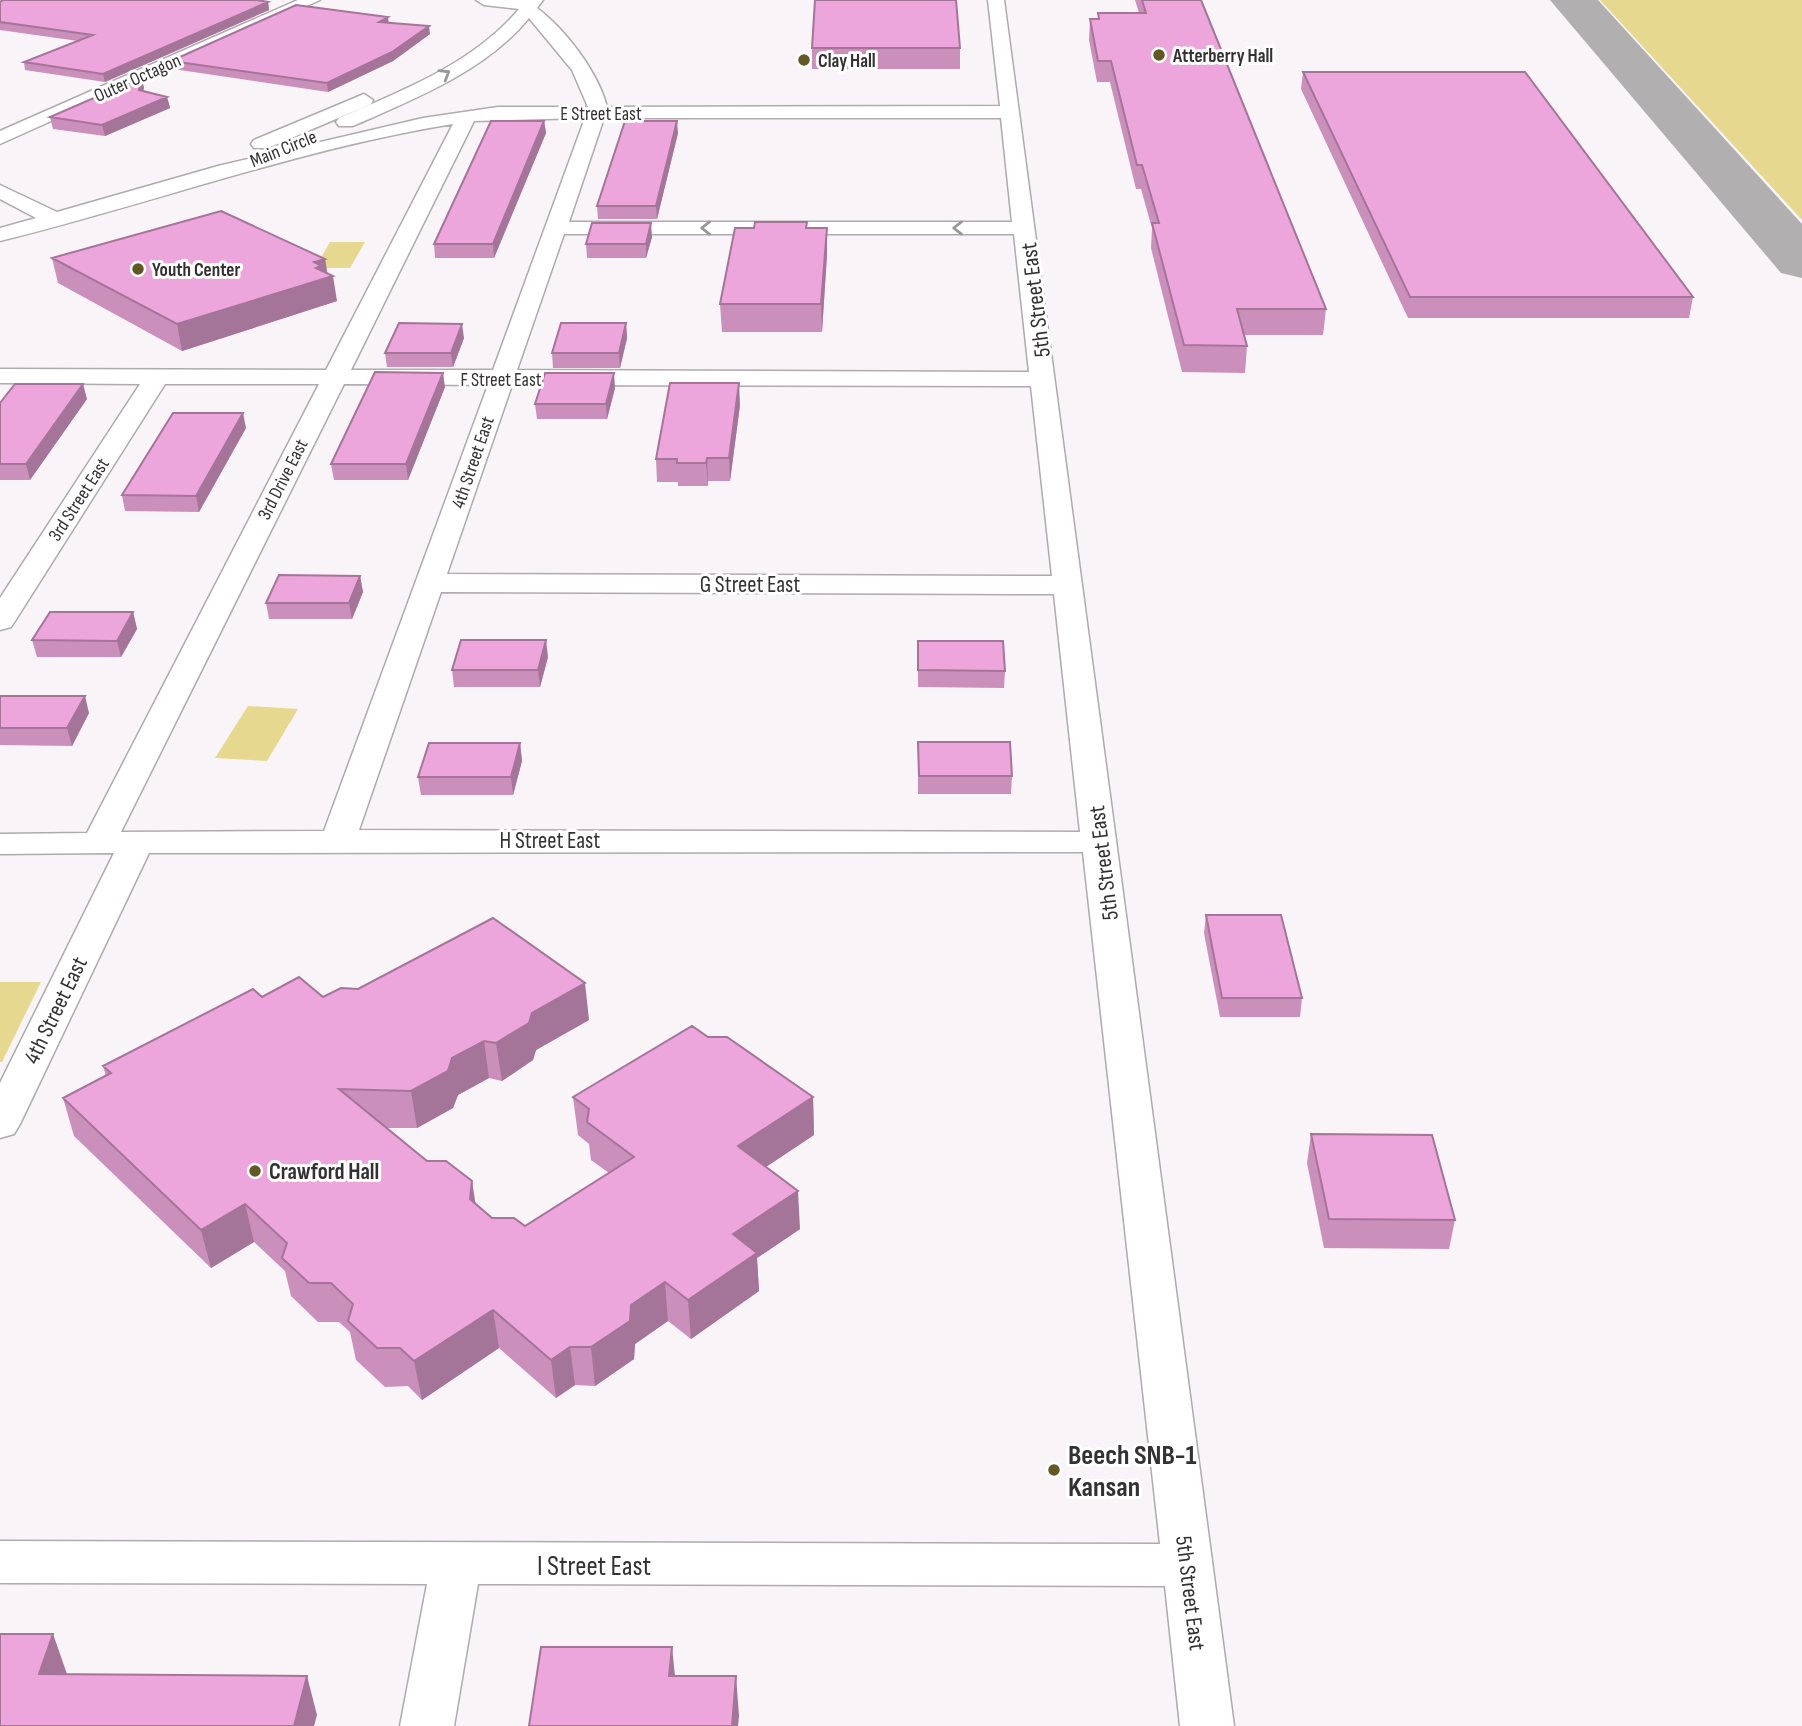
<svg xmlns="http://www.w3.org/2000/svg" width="1802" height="1726" viewBox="0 0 1802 1726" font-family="'Sofia Sans Condensed',sans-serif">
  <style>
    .green { fill: #e7d890 }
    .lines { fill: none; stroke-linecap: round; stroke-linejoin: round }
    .taxiway { fill: #b2afb1; fill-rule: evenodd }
    .minor-casing { stroke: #aeaaad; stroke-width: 3 }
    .minor { fill: #fff; fill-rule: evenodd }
    .wall { fill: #cb8fbc }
    .shaded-wall { fill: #a57499 }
    .building { fill: #eca6db; stroke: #a57499; stroke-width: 2 }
    .oneway { stroke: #999898 }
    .poi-dot { fill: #625824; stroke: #fff; stroke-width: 2.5 }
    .labels { text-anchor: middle; stroke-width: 6; stroke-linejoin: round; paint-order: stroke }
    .far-poi-label { font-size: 19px; font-weight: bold; fill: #333132; stroke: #fff; text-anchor: start }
    .far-street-label { font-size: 19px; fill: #333132; stroke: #fff }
    .street-label { font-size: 23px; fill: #333132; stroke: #fff }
    .poi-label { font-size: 23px; font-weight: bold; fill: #333132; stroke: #fff; text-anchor: start }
    .near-poi-label { font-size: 28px; font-weight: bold; fill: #333132; stroke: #fff; text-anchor: start }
    .near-street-label { font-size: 28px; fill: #333132; stroke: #fff }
  </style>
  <rect width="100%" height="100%" fill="#f8f4f7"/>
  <path class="green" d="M1600,0H1802V220Z
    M330,242H365L350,268H315Z
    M248,706L298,709L267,761L215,758Z
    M0,982H41L2,1062H0Z"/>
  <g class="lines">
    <path class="taxiway" d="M1550,0H1598L1802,224V278L1781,273Z"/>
    <defs>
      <path id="minor" d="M298,0H320L0,144V131Z
        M476,0H543L537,8C566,30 598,72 607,107L1000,106L988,0H1004L1234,1726H1180L1165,1586L478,1584L454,1726H400L427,1584L0,1583V1541L1160,1544L1083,852L149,853L20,1124L14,1134L0,1138V1083L114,853L0,854V834L87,833L319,384H165L15,621L11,627L0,630V598L140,384L0,383V369L326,370L453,124C298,149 151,204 0,241V228L36,218L0,199V185L57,212L218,166L423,118L498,107H588L572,70L529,18C486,71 414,99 353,126H339L336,122L339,118C402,91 474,63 519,9L484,5ZM585,118L493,370H351L474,121ZM604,118H1001L1012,222H569ZM564,234H1014L1029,372L517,370ZM344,384L488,385L324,831L121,832ZM512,385L1031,386L1052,576L447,574ZM441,592L1054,594L1080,832L359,830Z
        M364,94L373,100L371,104L268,148H254L251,144L254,140Z"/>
    </defs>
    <use href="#minor" class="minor-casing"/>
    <use href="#minor" class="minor"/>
  </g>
  <path class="wall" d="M3,0H264L263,1L268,2L269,10L105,82L25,70L24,62L78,41L0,30V2Z
    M1135,0H1201L1326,309L1323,335H1244L1247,346L1245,373L1182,372L1151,248L1152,228L1141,189H1136L1110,82H1097L1089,40L1090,19H1098V13H1139Z
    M388,23L430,34L393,61L328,92L173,69L171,61Z
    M812,48H960V69H812Z
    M1303,72L1693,297L1689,318H1408L1301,89Z
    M142,77L143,91L167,97L170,108L105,136L53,129L50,117Z
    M544,121L546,133L494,258H435L434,244Z
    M678,133L657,219H598L597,206Z
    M807,228H827V254L822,332H722L720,304Z
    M652,237L646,258H587L586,244Z
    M52,258L325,259L327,273L337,301L182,351L58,283Z
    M626,323L627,338L620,368H553L552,353Z
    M464,338L453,367H387L385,353Z
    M445,387L408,480H334L331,464Z
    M615,388L607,419H537L535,404Z
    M87,399L30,480H0V403Z
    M740,405L730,481H708V486H678V482H657L656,459Z
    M246,428L199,512L125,511L122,495Z
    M360,576L363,592L352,619H269L266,603Z
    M133,612L137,629L121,657H37L32,640Z
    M918,641L1005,671L1004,688L918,687Z
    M548,657L540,687H454L452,670Z
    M0,696L89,713L72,746L0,745Z
    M918,742L1012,776L1011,794H918Z
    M520,743L522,761L513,795H421L418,777Z
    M1206,915L1302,998L1300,1017H1220L1204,933Z
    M262,997H323L589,1020L536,1050L533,1060L502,1081L489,1078L458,1095L453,1108L417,1128H386L492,1218L525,1226L609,1173L591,1160L589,1144L578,1135L573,1097L708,1037L813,1097L814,1135L766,1167L800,1229L757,1258L759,1291L691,1339L668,1321L635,1344L634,1359L595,1386L575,1385L556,1398L499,1348L422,1400L408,1386L385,1387L356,1360L350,1332L339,1322H318L291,1296L285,1271L254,1242L211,1268L74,1136L63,1098L106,1076L103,1066Z
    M1311,1134L1455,1220L1449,1249L1324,1248L1307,1163Z"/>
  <path class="shaded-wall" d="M257,0H264L260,5L268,2L269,10L105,82L103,74Z
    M388,17L389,25L379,22Z
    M429,26L430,34L393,61L328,92L327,83Z
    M142,77L144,88L141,101L139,90Z
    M167,97L170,108L105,136L102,125Z
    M544,121L546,133L494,258L493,244Z
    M677,121L678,133L657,219L656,206Z
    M651,223L652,237L646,258V244Z
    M827,228V254L822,332L821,304Z
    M325,259L328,277L333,276L337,301L182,351L177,324L314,262Z
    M626,323L627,338L620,368L619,353Z
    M462,324L464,338L453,367L451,353Z
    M443,373L445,387L408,480L406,464Z
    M614,373L615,388L607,419L606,404Z
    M739,383L740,405L730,481L729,458Z
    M83,384L87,399L30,480L26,464Z
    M243,413L246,428L199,512L196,496Z
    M707,458L708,481V486L706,463Z
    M360,576L363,592L352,619L349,603Z
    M133,612L137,629L121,657L117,641Z
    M546,640L548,657L540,687L538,670Z
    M85,696L89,713L72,746L67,728Z
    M520,743L522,761L513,795L511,777Z
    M585,983L589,1020L536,1050L533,1060L502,1081L496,1043L532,1013Z
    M484,1041L489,1078L458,1095L453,1108L417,1128L411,1091L452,1058Z
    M813,1097L814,1135L740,1184L738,1146Z
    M472,1181L478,1219L470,1199Z
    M798,1191L800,1229L757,1258L759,1291L691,1339L688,1300L733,1234Z
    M245,1204L254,1242L211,1268L201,1230Z
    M665,1282L668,1321L635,1344L634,1359L595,1386L591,1347L631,1305Z
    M493,1310L499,1348L422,1400L414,1361Z
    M570,1347L575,1385L556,1398L551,1360Z
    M53,1634L67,1674H39Z
    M672,1647L676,1686L669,1676Z
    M307,1676L317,1715L314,1726H294Z
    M736,1676L739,1716L738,1726H732Z"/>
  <path class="building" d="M3,0H257L268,2L103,74L24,62L93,35L0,22V2Z
    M815,0H956L960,48H812Z
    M1142,0H1201L1326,309H1237L1247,346L1184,345L1152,223H1159L1142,165H1137L1111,61H1098L1090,19H1099L1098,13H1146Z
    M296,5L388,17L379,22L429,26L392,52L327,83L171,61Z
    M1303,72H1525L1693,297H1410Z
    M142,77L139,90L167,97L102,125L50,117Z
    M491,121H544L493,244H434Z
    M625,121H677L656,206H597Z
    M221,211L325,259L314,262L321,266L316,268L333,276L177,324L52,258Z
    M755,222H807L806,228H827L821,304H720L735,228H754Z
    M592,223H651L646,244H586Z
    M399,323L462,324L451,353H385Z
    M561,323H626L619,353H552Z
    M375,372L443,373L406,464H331Z
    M545,373H614L606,404H535Z
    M670,383H739L729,458H707L706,463H677V459H656Z
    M15,384H83L26,464H0V403Z
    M173,413H243L196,496L122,495Z
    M279,575L360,576L349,603H266Z
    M50,612H133L117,641L32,640Z
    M461,640H546L538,670H452Z
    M918,641H1003L1005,671L918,670Z
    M0,696H85L67,728H0Z
    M918,742H1010L1012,776H919Z
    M429,743H520L511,777H418Z
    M1206,915H1281L1302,998H1222Z
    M493,918L585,983L532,1013L529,1023L496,1043L484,1041L452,1058L448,1071L411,1091L339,1089L427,1161H446L472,1181L470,1199L492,1218H514L525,1226L634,1157L587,1122L589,1109L573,1097L692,1026L708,1037H727L813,1097L738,1146L798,1191L733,1234L757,1253L688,1300L665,1282L631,1305L630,1321L591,1347H570L551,1360L493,1310L414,1361L400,1348H377L348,1321L353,1304L331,1283H309L282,1258L287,1243L245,1204L201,1230L63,1098L111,1073L103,1066L253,989L262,997L299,977L323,997L341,988L358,989Z
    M1311,1134L1432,1135L1455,1220L1329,1219Z
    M0,1634H53L39,1674L307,1676L294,1726H0Z
    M541,1647H672L669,1676H736L732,1726H529Z"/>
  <defs><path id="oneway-chevron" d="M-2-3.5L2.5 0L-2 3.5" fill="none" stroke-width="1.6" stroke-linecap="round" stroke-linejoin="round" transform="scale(1.75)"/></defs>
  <g class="oneway">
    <use href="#oneway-chevron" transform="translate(445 74) rotate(-31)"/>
    <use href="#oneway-chevron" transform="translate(706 228) rotate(-180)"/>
    <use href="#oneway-chevron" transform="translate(958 228) rotate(-180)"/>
  </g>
  <g class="poi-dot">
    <circle cx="1159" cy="55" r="7"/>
    <circle cx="804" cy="60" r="7"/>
    <circle cx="138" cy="269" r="7"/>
    <circle cx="255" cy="1171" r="7"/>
    <circle cx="1054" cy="1470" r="7"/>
  </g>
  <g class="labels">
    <g class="far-poi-label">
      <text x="1173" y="62">Atterberry Hall</text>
      <text x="818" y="67">Clay Hall</text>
      <text x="152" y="276">Youth Center</text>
    </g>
    <g class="far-street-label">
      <text transform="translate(137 77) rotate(-24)" y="7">Outer Octagon</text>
      <text x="601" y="120">E Street East</text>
      <text transform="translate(283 148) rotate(-22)" y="7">Main Circle</text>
      <text x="501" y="386">F Street East</text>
      <text transform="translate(472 462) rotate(-71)" y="7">4th Street East</text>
      <text transform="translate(282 479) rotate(-63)" y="7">3rd Drive East</text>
      <text transform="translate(78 499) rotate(-57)" y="7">3rd Street East</text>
    </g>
    <g class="street-label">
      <text transform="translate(1035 300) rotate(-97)" y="8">5th Street East</text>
      <text x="750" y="592">G Street East</text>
      <text x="550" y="848">H Street East</text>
      <text transform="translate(1103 863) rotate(-97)" y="8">5th Street East</text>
      <text transform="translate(55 1010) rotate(-64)" y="8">4th Street East</text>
      <text transform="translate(1191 1593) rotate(83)" y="8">5th Street East</text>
    </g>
    <g class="poi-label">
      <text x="269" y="1179">Crawford Hall</text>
    </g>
    <g class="near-poi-label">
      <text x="1068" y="1464">Beech SNB-1<tspan x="1068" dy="32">Kansan</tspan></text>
    </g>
    <g class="near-street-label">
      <text x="594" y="1575">I Street East</text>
    </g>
  </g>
</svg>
